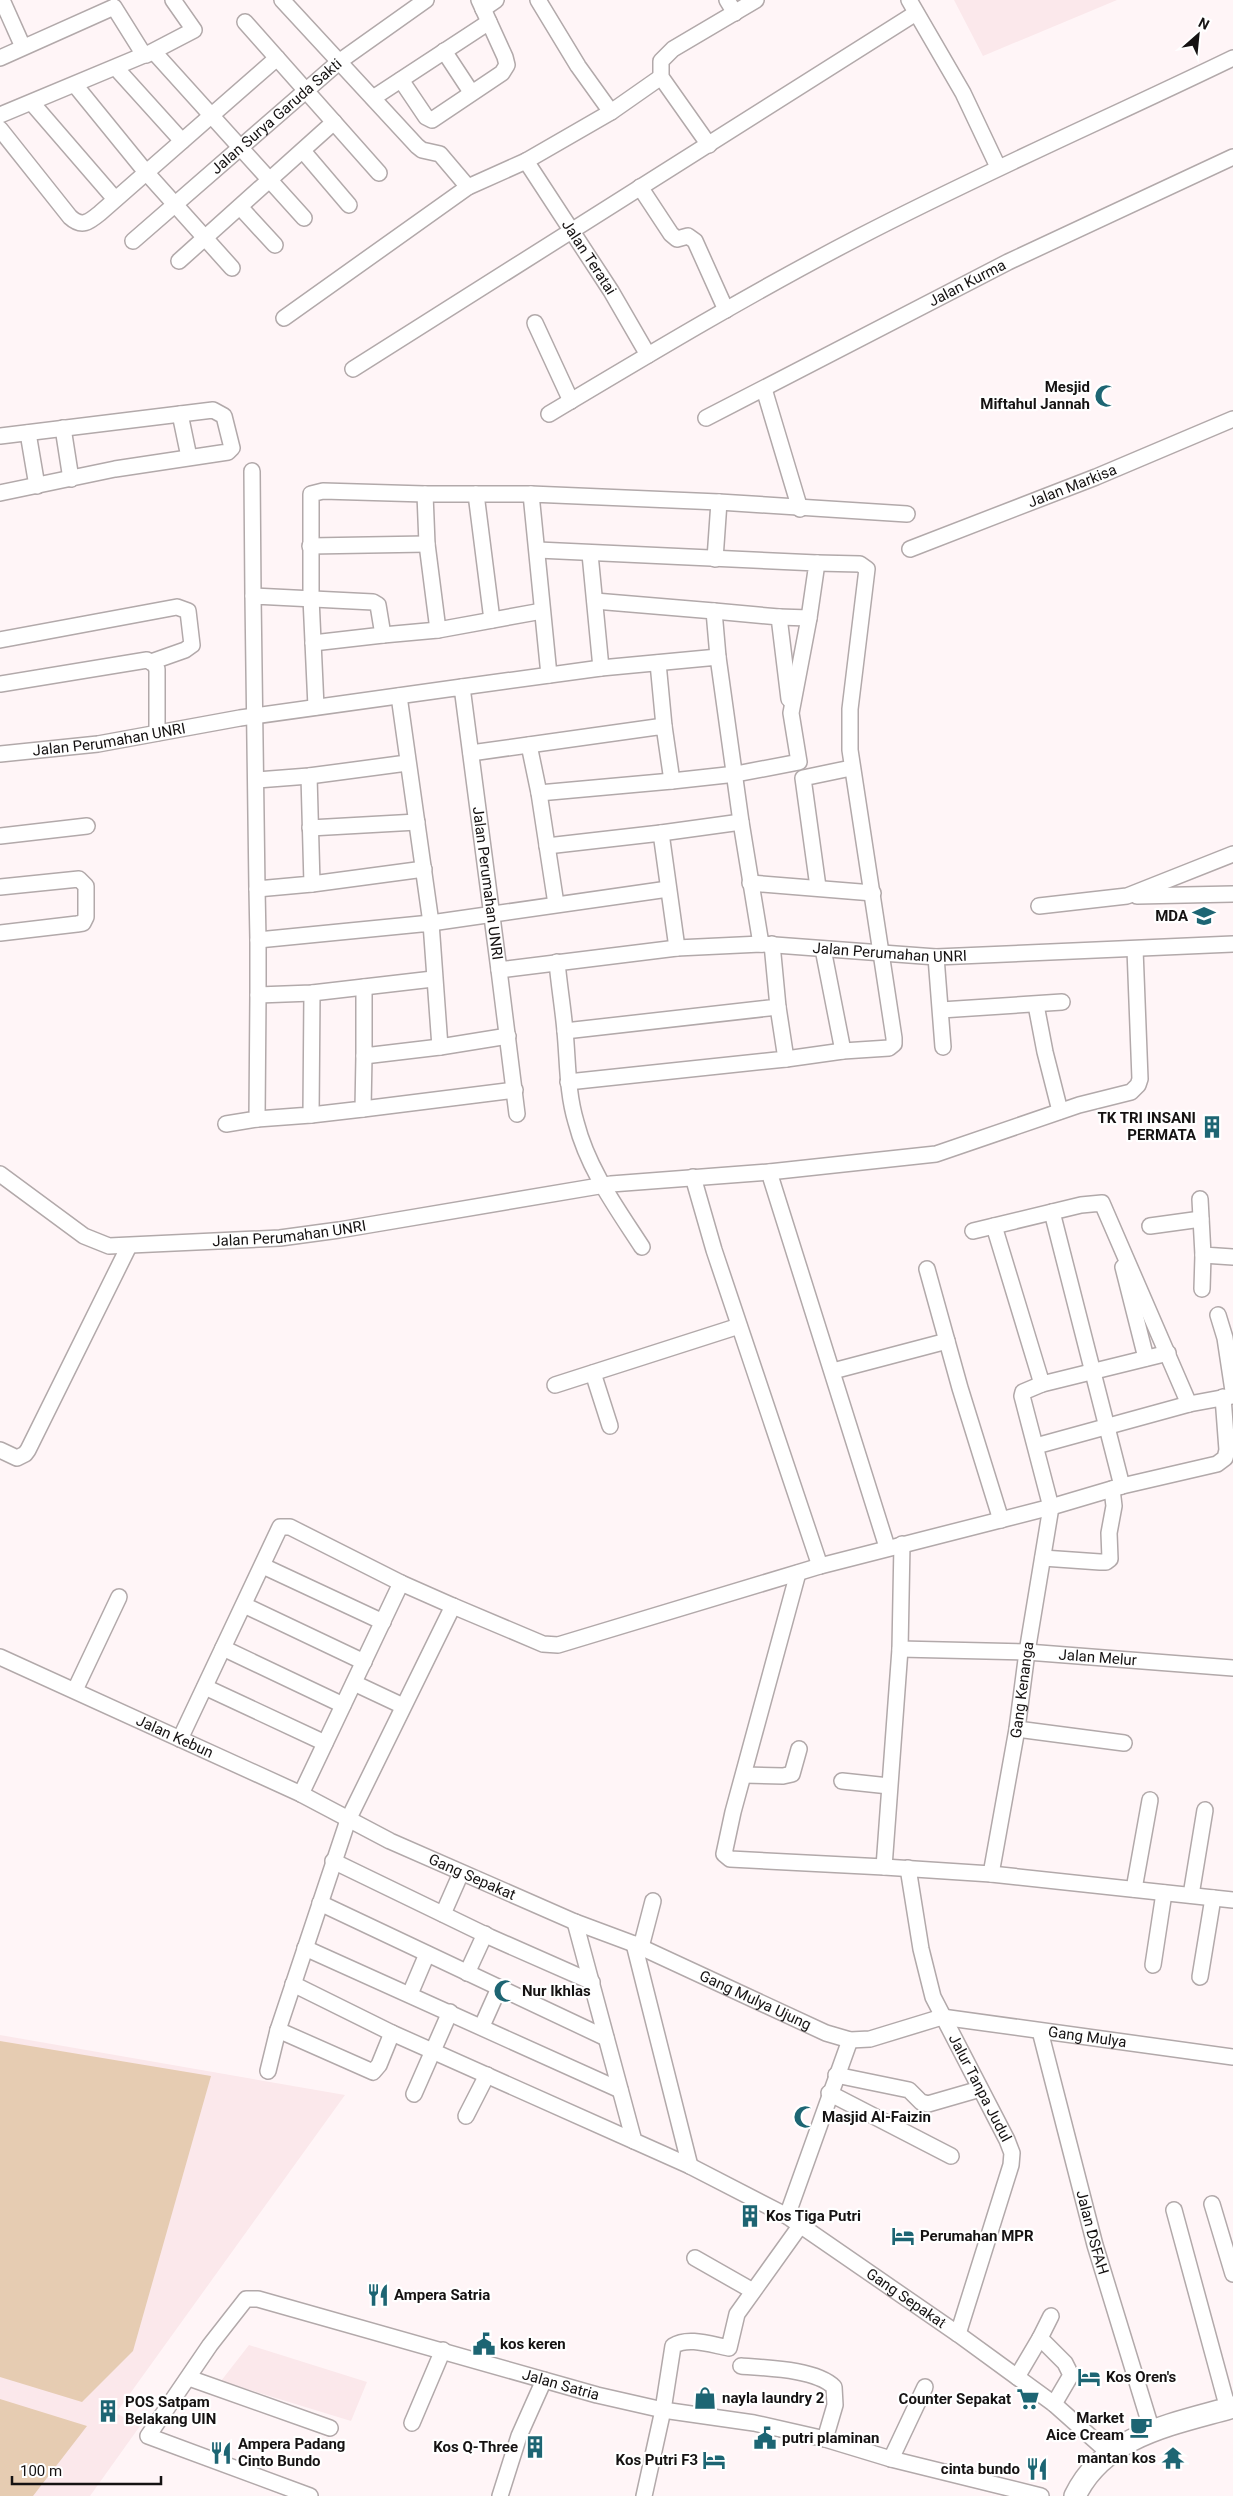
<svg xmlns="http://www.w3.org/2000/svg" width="1233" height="2496" viewBox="0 0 1233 2496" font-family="Roboto,sans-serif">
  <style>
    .built { fill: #fbe8eb }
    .green { fill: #e6ccb2 }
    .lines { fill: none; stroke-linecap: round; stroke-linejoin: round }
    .minor-casing { stroke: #b2a9aa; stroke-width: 18 }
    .highway-casing { stroke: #b2a9aa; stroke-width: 24 }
    .minor { stroke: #fff; stroke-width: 15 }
    .highway { stroke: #fff; stroke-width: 21 }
    .labels { text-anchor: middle; stroke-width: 4.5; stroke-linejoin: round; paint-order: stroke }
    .street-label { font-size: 15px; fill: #151212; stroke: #fff }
    .poi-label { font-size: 15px; font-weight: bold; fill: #151212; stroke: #fff; text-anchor: start }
  </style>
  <rect width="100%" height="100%" fill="#fff5f7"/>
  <path class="built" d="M954,0H1117L983,56Z
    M0,2035L345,2095L116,2413L140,2426L90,2496H0Z
    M249,2345L367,2382L351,2421L221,2381Z"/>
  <path class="green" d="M0,2041L211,2076L133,2351L82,2402L0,2377Z
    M0,2399L87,2426L33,2496H0Z"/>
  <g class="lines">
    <defs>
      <g id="minor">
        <path d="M2,0L23,47"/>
        <path d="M282,0L417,146L422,150L440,154L468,187"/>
        <path d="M538,0L578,66L611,112"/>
        <path d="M727,0L735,13"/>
        <path d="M909,0L963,93L998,167"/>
        <path d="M483,9L496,0"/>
        <path d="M245,22L379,173"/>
        <path d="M444,51L471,92"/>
        <path d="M154,52L304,218"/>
        <path d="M146,55L194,30L173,0"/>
        <path d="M0,58L114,7L144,55L0,115"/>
        <path d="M116,68L182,141"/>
        <path d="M401,80L426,117L432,120L502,73L507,65L505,57L479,0"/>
        <path d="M75,85L145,171L232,268"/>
        <path d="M373,98L489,22"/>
        <path d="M32,103L115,199"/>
        <path d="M0,129L70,217C82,228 89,222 100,213L277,58"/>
        <path d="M709,145L661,77V61L673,49L756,0"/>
        <path d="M303,151L349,205"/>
        <path id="s1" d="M526,161L611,291L648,355"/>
        <path d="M640,187L671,234L677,239L688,236L695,241L726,310"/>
        <path d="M240,207L275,245"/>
        <path id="s2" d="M133,241L340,61L426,0"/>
        <path d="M179,261L334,122"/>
        <path d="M284,318L468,187L526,161L611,112L661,77"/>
        <path d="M535,323L571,401"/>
        <path d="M353,369L916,13"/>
        <path d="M764,389L800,509"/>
        <path d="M180,414L189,457"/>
        <path d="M549,414C651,353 753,292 859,237C982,173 1109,118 1233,58"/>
        <path id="s3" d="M706,418L1008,262L1233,157"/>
        <path d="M63,428L71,479"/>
        <path d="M28,433L37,486"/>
        <path d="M0,436L213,410L224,416L232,448L228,452L115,469L0,493"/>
        <path d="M252,471L253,596"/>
        <path d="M476,494L492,620"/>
        <path d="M310,546L427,544"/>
        <path id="s4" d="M910,549L1096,477L1233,419"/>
        <path d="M590,554L601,668"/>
        <path d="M715,559L719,502"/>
        <path d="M595,601L714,611L718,657"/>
        <path d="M714,611L779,617L789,699"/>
        <path d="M779,617L809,618"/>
        <path d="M438,630L542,611"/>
        <path d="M383,635L438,630L427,544L425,494"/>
        <path d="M0,640L177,607L188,611L192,645L185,650L151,662"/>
        <path d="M658,663L664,726"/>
        <path d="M549,675L531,494L719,502L907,514"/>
        <path d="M0,684L147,660L154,664L157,669V733"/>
        <path d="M462,687L601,668L718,657L741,822L761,944"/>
        <path d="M399,696L431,923L668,889"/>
        <path d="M316,707L311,598V494L323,491L425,494H531"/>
        <path d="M529,745L539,793L556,904"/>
        <path d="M471,753L664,726L672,781L736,774L799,762L791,713L809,618L817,563L538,550"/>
        <path id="s5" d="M0,754L98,744L240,718L462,687L499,970L677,948L761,944L936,957L1233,944"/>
        <path d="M309,776L312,884L257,889L253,596L373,602L378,605L383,635L313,643"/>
        <path d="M257,780L309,776L407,763"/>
        <path d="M539,793L672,781"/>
        <path d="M310,828L417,822"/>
        <path d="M661,833L741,822"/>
        <path d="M0,836L87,826"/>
        <path d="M547,846L661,833L677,948"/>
        <path d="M750,883L873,893"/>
        <path d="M312,884L424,869"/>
        <path d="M0,887L79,879L86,886V917L83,923L77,924L0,933"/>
        <path d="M818,887L803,778L851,768"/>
        <path d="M257,889L258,940L431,923L440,1047L508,1036"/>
        <path d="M1137,896L1233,894"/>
        <path d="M1039,906L1127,896L1233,854"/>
        <path d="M258,940V995L312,993L433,979"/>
        <path d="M823,949L843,1051"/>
        <path d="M936,957L943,1047"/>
        <path d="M557,962C559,985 563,1008 565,1031C568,1062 567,1092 576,1122C588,1169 616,1207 642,1247"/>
        <path d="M499,970L517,1114"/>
        <path d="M364,987V1056L440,1047"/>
        <path d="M1036,1005L1045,1052L1060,1111"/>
        <path d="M941,1010L1062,1002"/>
        <path d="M565,1031L778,1007L772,944"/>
        <path d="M786,1059L843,1051L889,1048L894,1044V1038L850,750V709L867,569L860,564L817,563"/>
        <path d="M568,1082L786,1059L778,1007"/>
        <path d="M363,1109L515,1090"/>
        <path d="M311,1115L363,1109L364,1056"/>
        <path d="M257,1119L311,1115L312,993"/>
        <path d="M226,1124L257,1119L258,995"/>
        <path d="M769,1172L887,1547"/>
        <path id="s6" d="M0,1174L84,1236L109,1246L280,1238L339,1230L611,1184L769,1172L936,1154L1079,1105L1131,1092L1138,1085L1140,1079L1135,949"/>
        <path d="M693,1177L714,1250L820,1566"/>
        <path d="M1200,1199L1203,1255L1233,1257"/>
        <path d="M1052,1212L1122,1486"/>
        <path d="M994,1226L1042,1384"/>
        <path d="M1150,1226L1201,1219"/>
        <path d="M973,1231L1081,1205L1102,1203L1189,1404"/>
        <path d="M1123,1267L1146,1358"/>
        <path d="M927,1269L960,1388L1001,1520"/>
        <path d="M1202,1289L1203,1255"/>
        <path d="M1218,1315L1225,1338L1233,1391"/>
        <path d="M833,1371L947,1341"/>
        <path d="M593,1373L610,1426"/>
        <path d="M555,1385L739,1326"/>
        <path d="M1036,1446L1189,1404L1232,1396"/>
        <path d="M0,1450L17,1458L25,1454L28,1450L129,1246"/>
        <path d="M1043,1558L1100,1562H1106L1110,1559L1109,1533L1114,1506L1112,1489"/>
        <path d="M263,1566L383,1622"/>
        <path d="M798,1573L733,1812L724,1854L730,1859L884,1867L900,1649L902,1544"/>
        <path d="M244,1605L364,1662"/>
        <path d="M453,1606L543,1644L558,1645L820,1566L1051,1507L1122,1486L1217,1464L1225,1458L1227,1450L1223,1397"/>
        <path d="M223,1648L343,1705"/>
        <path id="s7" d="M900,1649L1027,1652L1233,1668"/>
        <path id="s8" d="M0,1657L301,1794L390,1841L575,1922L634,1944L826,2033L850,2040L870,2039L942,2017L1233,2057"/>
        <path d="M354,1683L403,1706"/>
        <path d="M205,1687L325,1743"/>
        <path d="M75,1690L119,1597"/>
        <path d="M1017,1729L1124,1743"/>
        <path d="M180,1739L280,1527H290L401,1583L301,1794"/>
        <path d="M744,1775L783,1776L792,1774L799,1749"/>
        <path d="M842,1781L889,1786"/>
        <path d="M333,1861L490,1937L592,1982"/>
        <path id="s9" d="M884,1867L991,1874L1017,1729L1027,1652L1051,1507L1022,1396L1023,1392L1042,1384L1168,1353"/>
        <path id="s10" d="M908,1868L921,1949L933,1997L1007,2140L1012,2153L1011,2165L958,2334"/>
        <path d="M991,1874L1233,1900"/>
        <path d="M1134,1889L1150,1800"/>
        <path d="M1191,1895L1205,1810"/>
        <path d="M320,1903L606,2038"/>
        <path d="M443,1914L461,1873"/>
        <path id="s11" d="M575,1922L634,2141L690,2166L787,2216L958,2334L1054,2404L1109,2453"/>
        <path d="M634,1944L690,2166"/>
        <path d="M641,1947L653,1901"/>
        <path d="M305,1948L620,2090"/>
        <path d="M1153,1965L1164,1893"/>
        <path d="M467,1973L485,1934"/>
        <path d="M1200,1977L1213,1898"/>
        <path d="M293,1984L392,2033L634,2141"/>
        <path d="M410,1994L427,1954"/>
        <path d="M482,2026L499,1988"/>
        <path d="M278,2030L373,2072L379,2065L392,2033"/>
        <path id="s12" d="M1040,2031L1095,2245L1152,2431"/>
        <path d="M268,2071L278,2030L348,1820L453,1606L401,1583"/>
        <path d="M836,2075L909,2090L921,2102L928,2104L980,2089"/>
        <path d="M829,2093L951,2156"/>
        <path d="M414,2094L450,2012"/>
        <path d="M466,2116L487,2075"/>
        <path d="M1212,2204L1233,2274"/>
        <path d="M1174,2210L1228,2409"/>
        <path d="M787,2216L850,2040"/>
        <path d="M695,2258L753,2291"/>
        <path d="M1051,2316L1040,2338L1065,2363L1071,2375L1054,2404"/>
        <path d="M741,2366C766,2368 816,2369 834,2387L835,2405L825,2439"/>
        <path d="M1017,2377L1040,2338"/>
        <path d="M189,2378L330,2428"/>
        <path d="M412,2423L443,2350"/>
        <path d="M891,2459L925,2387"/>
        <path id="s13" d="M310,2496L148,2436L210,2345L246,2299H258L597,2395L663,2410L754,2423L825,2439L891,2459L1041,2496"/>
        <path d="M500,2496L519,2436L544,2380"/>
        <path d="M644,2496L663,2410L673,2346C688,2336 712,2345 729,2348L737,2314L800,2226"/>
      </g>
      <path id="highway" d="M1075,2496C1104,2435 1174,2424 1233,2407"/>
    </defs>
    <use href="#minor" class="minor-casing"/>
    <use href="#highway" class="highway-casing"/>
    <use href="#minor" class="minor"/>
    <use href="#highway" class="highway"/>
  </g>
  <defs>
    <symbol id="mosque-bare" viewBox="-9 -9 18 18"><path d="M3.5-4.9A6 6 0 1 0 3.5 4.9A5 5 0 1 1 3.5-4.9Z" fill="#1d6573" stroke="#fff" stroke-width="2.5" paint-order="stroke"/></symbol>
    <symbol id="school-bare" viewBox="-9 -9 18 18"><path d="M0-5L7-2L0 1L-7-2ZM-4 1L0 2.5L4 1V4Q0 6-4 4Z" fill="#1d6573" stroke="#fff" stroke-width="2.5" paint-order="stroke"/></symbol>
    <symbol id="building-bare" viewBox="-9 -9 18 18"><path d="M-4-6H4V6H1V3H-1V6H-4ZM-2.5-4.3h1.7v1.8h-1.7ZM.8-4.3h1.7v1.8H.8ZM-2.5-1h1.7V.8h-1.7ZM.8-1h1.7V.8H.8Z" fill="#1d6573" stroke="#fff" stroke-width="2.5" paint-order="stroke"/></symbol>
    <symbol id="hotel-bare" viewBox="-9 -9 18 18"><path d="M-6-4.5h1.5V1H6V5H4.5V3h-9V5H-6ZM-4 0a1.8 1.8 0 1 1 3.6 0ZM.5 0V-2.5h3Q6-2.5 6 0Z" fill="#1d6573" stroke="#fff" stroke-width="2.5" paint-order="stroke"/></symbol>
    <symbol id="restaurant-bare" viewBox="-9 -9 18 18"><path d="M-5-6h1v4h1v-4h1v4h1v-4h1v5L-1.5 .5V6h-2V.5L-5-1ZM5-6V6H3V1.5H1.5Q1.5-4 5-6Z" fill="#1d6573" stroke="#fff" stroke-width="2.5" paint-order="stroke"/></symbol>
    <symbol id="civic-bare" viewBox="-9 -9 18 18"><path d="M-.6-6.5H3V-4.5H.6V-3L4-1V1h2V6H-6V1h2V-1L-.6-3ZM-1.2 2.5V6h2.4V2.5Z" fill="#1d6573" stroke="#fff" stroke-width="2.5" paint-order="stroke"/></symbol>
    <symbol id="shop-bare" viewBox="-9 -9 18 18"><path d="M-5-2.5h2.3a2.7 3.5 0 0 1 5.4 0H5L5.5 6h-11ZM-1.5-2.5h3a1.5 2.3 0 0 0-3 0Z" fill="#1d6573" stroke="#fff" stroke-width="2.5" paint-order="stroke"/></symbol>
    <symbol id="supermarket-bare" viewBox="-9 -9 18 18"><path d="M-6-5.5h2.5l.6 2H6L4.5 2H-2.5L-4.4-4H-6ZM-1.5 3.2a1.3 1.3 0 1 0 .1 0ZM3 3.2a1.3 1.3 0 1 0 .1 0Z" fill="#1d6573" stroke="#fff" stroke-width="2.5" paint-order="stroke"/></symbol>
    <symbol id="cafe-bare" viewBox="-9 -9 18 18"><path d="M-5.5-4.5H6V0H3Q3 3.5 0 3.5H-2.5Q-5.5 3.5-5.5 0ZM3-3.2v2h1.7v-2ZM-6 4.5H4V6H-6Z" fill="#1d6573" stroke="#fff" stroke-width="2.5" paint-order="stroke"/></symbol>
    <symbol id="temple-bare" viewBox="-9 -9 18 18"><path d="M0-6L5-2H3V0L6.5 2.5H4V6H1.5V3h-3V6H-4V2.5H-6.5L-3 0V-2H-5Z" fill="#1d6573" stroke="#fff" stroke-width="2.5" paint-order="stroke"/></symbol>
  </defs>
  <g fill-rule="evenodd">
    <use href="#mosque-bare" x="1090" y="380" width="32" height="32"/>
    <use href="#school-bare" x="1188" y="900" width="32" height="32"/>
    <use href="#building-bare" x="1196" y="1111" width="32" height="32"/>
    <use href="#mosque-bare" x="489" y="1975" width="32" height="32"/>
    <use href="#mosque-bare" x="789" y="2101" width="32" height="32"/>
    <use href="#building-bare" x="734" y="2200" width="32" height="32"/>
    <use href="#hotel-bare" x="887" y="2220" width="32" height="32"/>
    <use href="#restaurant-bare" x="362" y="2279" width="32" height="32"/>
    <use href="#civic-bare" x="468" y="2328" width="32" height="32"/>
    <use href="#hotel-bare" x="1073" y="2361" width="32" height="32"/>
    <use href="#shop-bare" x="689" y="2382" width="32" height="32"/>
    <use href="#supermarket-bare" x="1012" y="2383" width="32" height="32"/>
    <use href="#building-bare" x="92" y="2395" width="32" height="32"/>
    <use href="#cafe-bare" x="1125" y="2411" width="32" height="32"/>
    <use href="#civic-bare" x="749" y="2422" width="32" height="32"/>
    <use href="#building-bare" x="519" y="2431" width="32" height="32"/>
    <use href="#restaurant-bare" x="205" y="2437" width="32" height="32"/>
    <use href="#temple-bare" x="1157" y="2442" width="32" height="32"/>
    <use href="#hotel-bare" x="698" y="2444" width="32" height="32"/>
    <use href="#restaurant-bare" x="1021" y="2453" width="32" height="32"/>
  </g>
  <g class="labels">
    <g class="street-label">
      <text dy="5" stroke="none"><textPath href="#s2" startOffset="190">Jalan Surya Garuda Sakti</textPath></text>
      <text dy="5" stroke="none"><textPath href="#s1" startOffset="115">Jalan Teratai</textPath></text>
      <text dy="5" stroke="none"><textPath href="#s3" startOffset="294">Jalan Kurma</textPath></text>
      <text dy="5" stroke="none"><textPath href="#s4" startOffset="174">Jalan Markisa</textPath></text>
      <text dy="5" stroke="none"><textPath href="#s5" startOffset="110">Jalan Perumahan UNRI</textPath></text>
      <text dy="5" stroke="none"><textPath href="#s5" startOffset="665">Jalan Perumahan UNRI</textPath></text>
      <text dy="5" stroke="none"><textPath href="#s5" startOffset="1145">Jalan Perumahan UNRI</textPath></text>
      <text dy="5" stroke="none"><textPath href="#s6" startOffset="312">Jalan Perumahan UNRI</textPath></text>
      <text dy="5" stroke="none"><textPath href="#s7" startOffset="198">Jalan Melur</textPath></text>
      <text dy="5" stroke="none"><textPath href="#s9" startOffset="294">Gang Kenanga</textPath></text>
      <text dy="5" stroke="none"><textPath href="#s8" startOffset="192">Jalan Kebun</textPath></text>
      <text dy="5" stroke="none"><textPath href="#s8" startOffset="521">Gang Sepakat</textPath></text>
      <text dy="5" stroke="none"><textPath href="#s8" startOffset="830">Gang Mulya Ujung</textPath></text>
      <text dy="5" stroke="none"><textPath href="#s8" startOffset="1175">Gang Mulya</textPath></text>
      <text dy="5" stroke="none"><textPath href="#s10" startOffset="234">Jalur Tanpa Judul</textPath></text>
      <text dy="5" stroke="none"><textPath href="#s12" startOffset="208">Jalan DSFAH</textPath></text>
      <text dy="5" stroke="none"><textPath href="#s11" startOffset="542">Gang Sepakat</textPath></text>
      <text dy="5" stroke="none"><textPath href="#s13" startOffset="668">Jalan Satria</textPath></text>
    </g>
    <g class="poi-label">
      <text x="1090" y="392" text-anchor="end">Mesjid<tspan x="1090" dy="17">Miftahul Jannah</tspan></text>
      <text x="1188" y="921" text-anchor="end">MDA</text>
      <text x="1196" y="1123" text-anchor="end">TK TRI INSANI<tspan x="1196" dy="17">PERMATA</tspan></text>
      <text x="522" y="1996">Nur Ikhlas</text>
      <text x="822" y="2122">Masjid Al-Faizin</text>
      <text x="766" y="2221">Kos Tiga Putri</text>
      <text x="920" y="2241">Perumahan MPR</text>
      <text x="394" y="2300">Ampera Satria</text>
      <text x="500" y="2349">kos keren</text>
      <text x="1106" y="2382">Kos Oren's</text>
      <text x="722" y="2403">nayla laundry 2</text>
      <text x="1011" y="2404" text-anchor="end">Counter Sepakat</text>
      <text x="125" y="2407">POS Satpam<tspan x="125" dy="17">Belakang UIN</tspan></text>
      <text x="1124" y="2423" text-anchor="end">Market<tspan x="1124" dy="17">Aice Cream</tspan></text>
      <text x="782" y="2443">putri plaminan</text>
      <text x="238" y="2449">Ampera Padang<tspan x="238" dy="17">Cinto Bundo</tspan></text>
      <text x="518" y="2452" text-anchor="end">Kos Q-Three</text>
      <text x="1156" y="2463" text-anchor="end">mantan kos</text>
      <text x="698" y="2465" text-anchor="end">Kos Putri F3</text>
      <text x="1020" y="2474" text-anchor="end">cinta bundo</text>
    </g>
  </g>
  <g transform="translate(1198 35) rotate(27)" stroke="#ffffff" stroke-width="4" paint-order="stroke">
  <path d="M0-4L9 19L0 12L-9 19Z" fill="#151212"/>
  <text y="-8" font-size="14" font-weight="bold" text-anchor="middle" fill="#151212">N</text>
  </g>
  <path d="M12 2476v8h149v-8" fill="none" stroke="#151212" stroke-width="2.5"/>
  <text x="20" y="2476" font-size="15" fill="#151212" stroke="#ffffff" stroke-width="4" paint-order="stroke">100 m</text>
</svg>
